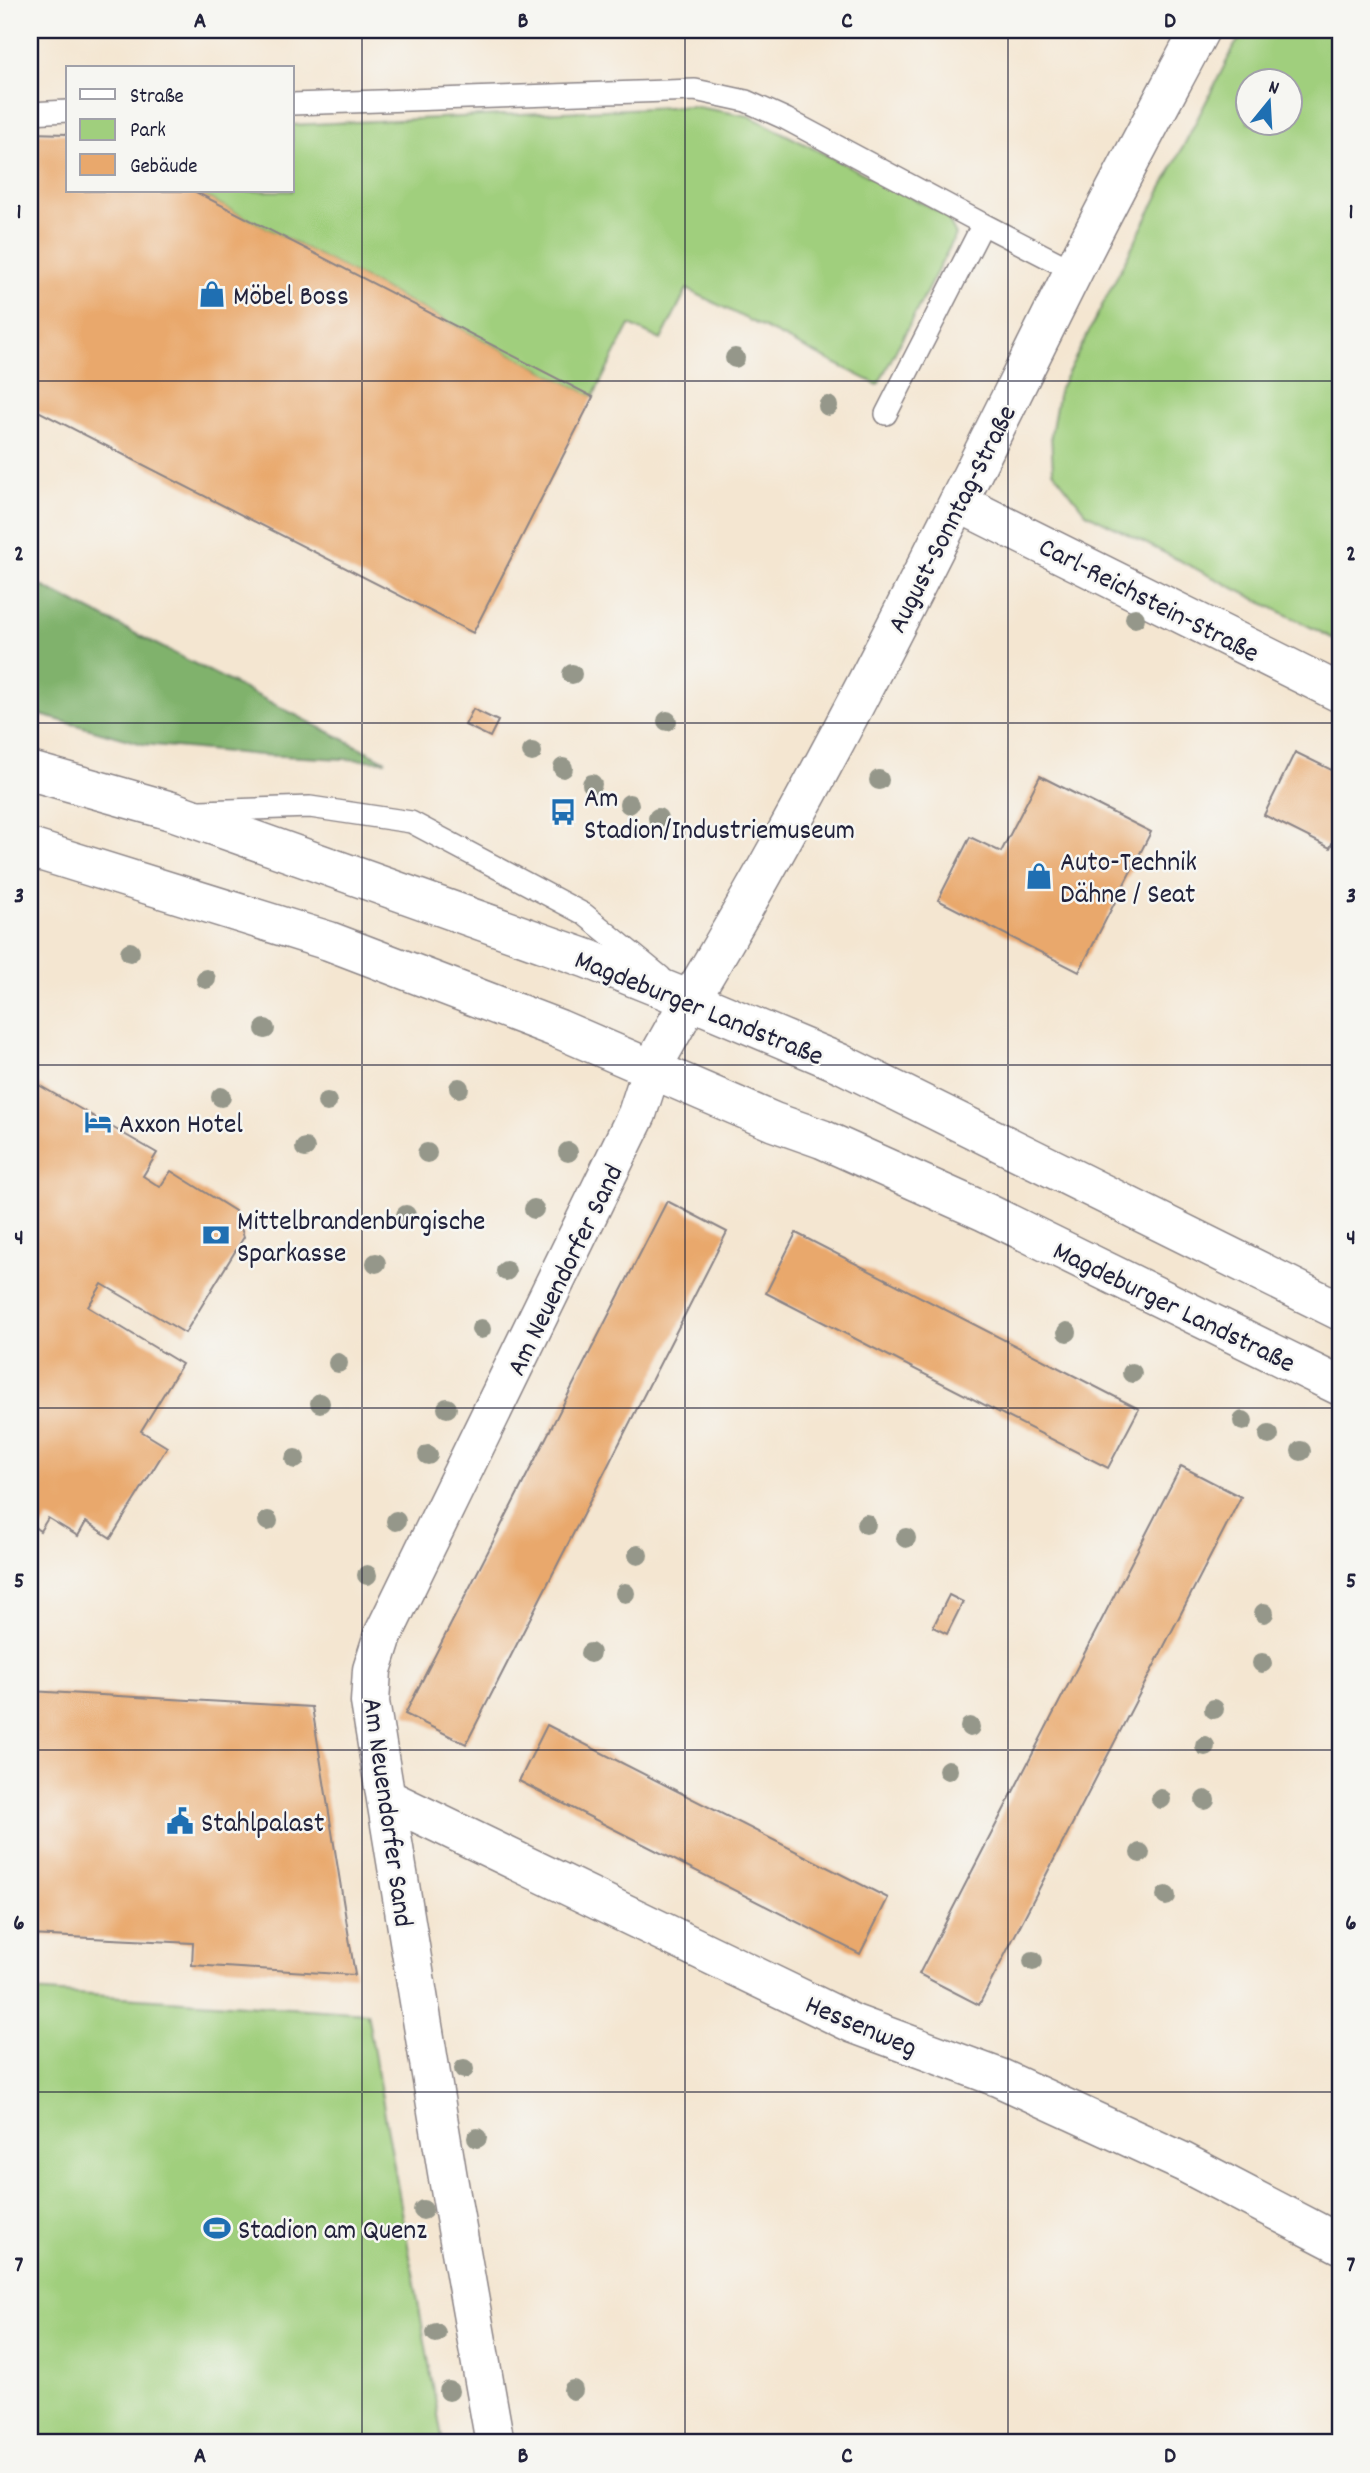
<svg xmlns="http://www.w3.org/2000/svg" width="1370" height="2473" viewBox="0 0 1370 2473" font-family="Dekko,sans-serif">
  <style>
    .green { fill: #a0cf7d; stroke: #61785c; stroke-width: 2; fill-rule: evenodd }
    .forest { fill: #80b26c; stroke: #516a54; stroke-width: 2 }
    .building { fill: #e9a86c }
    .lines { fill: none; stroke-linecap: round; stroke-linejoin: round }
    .lane-casing { stroke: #8b8486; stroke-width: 24 }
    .street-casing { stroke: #8b8486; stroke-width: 41 }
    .secondary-casing { stroke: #8b8486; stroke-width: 41 }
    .primary-casing { stroke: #8b8486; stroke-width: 41 }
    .lane { stroke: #fff; stroke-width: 21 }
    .street { stroke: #fff; stroke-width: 38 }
    .secondary { stroke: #fff; stroke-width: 38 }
    .primary { stroke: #fff; stroke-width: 38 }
    .tree { fill: #95978a }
    .grid { fill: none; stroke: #22223b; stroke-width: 2; stroke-opacity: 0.55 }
    .labels { text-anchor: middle; stroke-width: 5; stroke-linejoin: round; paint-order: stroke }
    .poi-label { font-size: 28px; fill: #22223b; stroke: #f6f6f2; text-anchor: start }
    .street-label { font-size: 28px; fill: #22223b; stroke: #f6f6f2 }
    .neatline { fill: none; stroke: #22223b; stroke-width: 2.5 }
    .grid-label { font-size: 23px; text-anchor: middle; font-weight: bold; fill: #22223b }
  </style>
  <rect width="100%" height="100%" fill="#f6f6f2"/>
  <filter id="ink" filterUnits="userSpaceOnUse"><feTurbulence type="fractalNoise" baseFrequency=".0143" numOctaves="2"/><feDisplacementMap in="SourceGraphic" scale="14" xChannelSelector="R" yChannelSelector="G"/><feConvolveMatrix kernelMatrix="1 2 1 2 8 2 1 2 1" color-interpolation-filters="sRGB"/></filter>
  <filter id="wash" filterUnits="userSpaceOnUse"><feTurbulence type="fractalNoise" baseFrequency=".00686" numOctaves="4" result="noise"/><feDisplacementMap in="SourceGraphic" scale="28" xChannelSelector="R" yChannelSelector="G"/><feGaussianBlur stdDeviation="1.57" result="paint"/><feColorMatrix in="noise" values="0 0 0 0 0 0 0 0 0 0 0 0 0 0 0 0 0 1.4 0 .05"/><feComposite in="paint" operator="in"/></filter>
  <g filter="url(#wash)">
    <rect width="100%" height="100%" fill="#f4e6d1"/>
    <path class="green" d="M1247,30L1340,32V642L1086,513L1053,471L1051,434L1059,390L1235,45ZM1248,80H1290V122H1248Z
      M691,106L749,116L946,215L956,235L878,385L687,289L661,340L630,325L593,397L194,191H292V125Z
      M30,1991L367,2013L443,2443H30Z"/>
    <path class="forest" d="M30,580L386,761L260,755L143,744L30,712Z"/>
    <g id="blocks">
      <path class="building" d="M30,133L68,134V191H194L593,397L473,633L30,407Z
        M473,709L498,721L490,737L465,725Z
        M1295,752L1340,774V826L1330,848L1264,815Z
        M1040,776L1151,832L1079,972L938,900L970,837L1001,852Z
        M30,1080L157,1153L143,1176L160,1187L171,1171L235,1211L244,1237L185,1333L102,1284L88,1307L182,1364L141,1431L167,1447L111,1538L86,1522L78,1536L48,1518L40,1531L30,1524Z
        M667,1201L727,1232L466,1744L405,1714Z
        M796,1233L1139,1409L1108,1468L766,1293Z
        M1181,1466L1241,1497L979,2005L919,1974Z
        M949,1595L963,1602L947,1634L933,1627Z
        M30,1691L312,1707L355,1975L192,1965L193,1943L30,1935Z
        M547,1725L888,1898L860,1954L519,1781Z"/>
    </g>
  </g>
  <g filter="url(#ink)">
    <use href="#blocks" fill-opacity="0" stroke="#8b8486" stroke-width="2"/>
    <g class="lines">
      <defs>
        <path id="lane" d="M292,104L695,90L746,101L786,119L983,224
          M30,113L68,111
          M886,414L983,224L1074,271
          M201,811L310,807L411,822L584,914L661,977"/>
        <path id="street" d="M959,503L1340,693
          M386,1798L854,2024L1000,2078L1183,2162L1340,2244
          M495,2443L448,2178L370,1702L372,1670L383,1635L637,1114L652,1068"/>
        <path id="secondary" d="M690,1000C831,766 950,518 1072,274C1113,192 1157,111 1200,30"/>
        <path id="primary" d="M30,771L175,812L588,959L690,1000L840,1063L1340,1311
          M30,848L329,941L559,1029L774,1122L822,1139L985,1212L1340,1386
          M652,1068L690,1000"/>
      </defs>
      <use href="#lane" class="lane-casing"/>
      <use href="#street" class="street-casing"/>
      <use href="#secondary" class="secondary-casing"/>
      <use href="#primary" class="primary-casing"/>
      <use href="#lane" class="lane"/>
      <use href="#street" class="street"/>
      <use href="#secondary" class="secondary"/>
      <use href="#primary" class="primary"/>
    </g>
    <g class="tree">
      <circle cx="735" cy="358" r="10"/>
      <circle cx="828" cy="406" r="10"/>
      <circle cx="1135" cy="618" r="10"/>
      <circle cx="572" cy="674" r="10"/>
      <circle cx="667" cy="721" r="10"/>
      <circle cx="532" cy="752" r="10"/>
      <circle cx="563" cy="768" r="10"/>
      <circle cx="879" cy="780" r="10"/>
      <circle cx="592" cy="784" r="10"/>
      <circle cx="629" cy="804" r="10"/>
      <circle cx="658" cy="818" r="10"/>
      <circle cx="130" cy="952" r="10"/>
      <circle cx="206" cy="979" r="10"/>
      <circle cx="265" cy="1029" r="10"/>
      <circle cx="459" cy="1088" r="10"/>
      <circle cx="221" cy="1097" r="10"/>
      <circle cx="327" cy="1102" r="10"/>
      <circle cx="305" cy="1148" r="10"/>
      <circle cx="568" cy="1152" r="10"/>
      <circle cx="427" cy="1153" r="10"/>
      <circle cx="534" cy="1209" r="10"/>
      <circle cx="406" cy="1215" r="10"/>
      <circle cx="376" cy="1263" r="10"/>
      <circle cx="506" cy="1271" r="10"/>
      <circle cx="481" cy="1329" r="10"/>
      <circle cx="1067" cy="1332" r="10"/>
      <circle cx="338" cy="1363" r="10"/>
      <circle cx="1132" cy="1373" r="10"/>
      <circle cx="320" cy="1403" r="10"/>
      <circle cx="447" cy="1408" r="10"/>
      <circle cx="1243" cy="1421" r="10"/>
      <circle cx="1269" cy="1435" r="10"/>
      <circle cx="1301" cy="1451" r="10"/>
      <circle cx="428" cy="1455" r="10"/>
      <circle cx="295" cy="1459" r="10"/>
      <circle cx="268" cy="1521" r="10"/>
      <circle cx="396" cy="1521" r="10"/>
      <circle cx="866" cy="1524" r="10"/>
      <circle cx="906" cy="1538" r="10"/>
      <circle cx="638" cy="1555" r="10"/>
      <circle cx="367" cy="1575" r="10"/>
      <circle cx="625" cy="1593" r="10"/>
      <circle cx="1264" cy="1613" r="10"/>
      <circle cx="590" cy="1653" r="10"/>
      <circle cx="1262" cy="1663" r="10"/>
      <circle cx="1214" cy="1709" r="10"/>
      <circle cx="970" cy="1727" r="10"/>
      <circle cx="1205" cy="1746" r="10"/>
      <circle cx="948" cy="1770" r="10"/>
      <circle cx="1161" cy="1799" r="10"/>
      <circle cx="1205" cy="1800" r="10"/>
      <circle cx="1140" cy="1853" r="10"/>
      <circle cx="1166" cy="1896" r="10"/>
      <circle cx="1033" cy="1961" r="10"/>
      <circle cx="464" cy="2069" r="10"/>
      <circle cx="477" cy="2138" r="10"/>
      <circle cx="423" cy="2210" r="10"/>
      <circle cx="436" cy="2333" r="10"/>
      <circle cx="573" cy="2390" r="10"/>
      <circle cx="449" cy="2391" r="10"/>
    </g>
  </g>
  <path class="grid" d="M362,30V2443M685,30V2443M1008,30V2443M30,381H1340M30,723H1340M30,1065H1340M30,1408H1340M30,1750H1340M30,2092H1340"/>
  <defs>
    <symbol id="shop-bare" viewBox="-9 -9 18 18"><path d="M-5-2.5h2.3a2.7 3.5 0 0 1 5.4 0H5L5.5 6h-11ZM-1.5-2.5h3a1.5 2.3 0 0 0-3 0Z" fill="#1f6fb2" stroke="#f6f6f2" stroke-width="2.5" paint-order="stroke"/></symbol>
    <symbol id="bus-bare" viewBox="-9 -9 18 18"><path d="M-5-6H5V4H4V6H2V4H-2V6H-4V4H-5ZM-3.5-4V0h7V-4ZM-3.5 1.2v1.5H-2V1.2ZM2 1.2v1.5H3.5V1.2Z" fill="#1f6fb2" stroke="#f6f6f2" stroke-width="2.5" paint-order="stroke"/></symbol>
    <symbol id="hotel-bare" viewBox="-9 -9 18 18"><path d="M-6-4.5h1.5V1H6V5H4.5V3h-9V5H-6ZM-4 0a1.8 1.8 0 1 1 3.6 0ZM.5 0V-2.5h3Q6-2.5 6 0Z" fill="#1f6fb2" stroke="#f6f6f2" stroke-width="2.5" paint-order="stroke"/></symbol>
    <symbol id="bank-bare" viewBox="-9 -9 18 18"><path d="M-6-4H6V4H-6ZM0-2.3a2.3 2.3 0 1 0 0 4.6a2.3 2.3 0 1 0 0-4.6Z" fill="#1f6fb2" stroke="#f6f6f2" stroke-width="2.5" paint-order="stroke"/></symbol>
    <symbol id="civic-bare" viewBox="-9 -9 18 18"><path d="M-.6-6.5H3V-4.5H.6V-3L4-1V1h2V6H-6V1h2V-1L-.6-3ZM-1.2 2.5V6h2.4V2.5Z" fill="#1f6fb2" stroke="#f6f6f2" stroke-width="2.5" paint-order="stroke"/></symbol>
    <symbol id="stadium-bare" viewBox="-9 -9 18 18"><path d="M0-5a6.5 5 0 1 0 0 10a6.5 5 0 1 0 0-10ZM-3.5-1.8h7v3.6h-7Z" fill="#1f6fb2" stroke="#f6f6f2" stroke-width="2.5" paint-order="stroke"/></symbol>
  </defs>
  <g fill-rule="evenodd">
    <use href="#shop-bare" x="193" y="275" width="38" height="38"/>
    <use href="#bus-bare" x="544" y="793" width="38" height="38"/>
    <use href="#shop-bare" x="1020" y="857" width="38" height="38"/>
    <use href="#hotel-bare" x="79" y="1103" width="38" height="38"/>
    <use href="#bank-bare" x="197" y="1216" width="38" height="38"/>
    <use href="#civic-bare" x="161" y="1802" width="38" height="38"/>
    <use href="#stadium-bare" x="198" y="2209" width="38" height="38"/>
  </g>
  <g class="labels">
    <g class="poi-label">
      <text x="233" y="304">Möbel Boss</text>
      <text x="584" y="806">Am<tspan x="584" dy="32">Stadion/Industriemuseum</tspan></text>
      <text x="1060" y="870">Auto-Technik<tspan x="1060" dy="32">Dähne / Seat</tspan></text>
      <text x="119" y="1132">Axxon Hotel</text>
      <text x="237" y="1229">Mittelbrandenburgische<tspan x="237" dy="32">Sparkasse</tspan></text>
      <text x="201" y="1831">Stahlpalast</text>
      <text x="238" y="2238">Stadion am Quenz</text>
    </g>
    <g class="street-label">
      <text transform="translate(950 518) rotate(-63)" y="10">August-Sonntag-Straße</text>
      <text transform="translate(1150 598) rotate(27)" y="10">Carl-Reichstein-Straße</text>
      <text transform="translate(700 1006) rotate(22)" y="10">Magdeburger Landstraße</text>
      <text transform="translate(563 1269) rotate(-64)" y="10">Am Neuendorfer Sand</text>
      <text transform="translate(1175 1305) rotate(26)" y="10">Magdeburger Landstraße</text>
      <text transform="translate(390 1812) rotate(82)" y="10">Am Neuendorfer Sand</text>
      <text transform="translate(862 2024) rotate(23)" y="10">Hessenweg</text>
    </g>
  </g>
  <rect width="1370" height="2473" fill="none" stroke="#f6f6f2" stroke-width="77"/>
  <rect x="66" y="66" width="228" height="126" fill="#f6f6f2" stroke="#a1a1a9" stroke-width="2"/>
  <rect x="80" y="89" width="35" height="10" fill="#ffffff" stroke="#a1a1a9" stroke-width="2"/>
  <text x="130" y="102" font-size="21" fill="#22223b">Straße</text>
  <rect x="80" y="119" width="35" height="21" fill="#a0cf7d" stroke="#a1a1a9" stroke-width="2"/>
  <text x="130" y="136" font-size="21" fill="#22223b">Park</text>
  <rect x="80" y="154" width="35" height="21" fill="#e9a86c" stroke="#a1a1a9" stroke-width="2"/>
  <text x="130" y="172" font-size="21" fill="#22223b">Gebäude</text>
  <g transform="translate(1269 102) rotate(18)"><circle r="33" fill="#f6f6f2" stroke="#a1a1a9" stroke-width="2"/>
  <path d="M0-5L12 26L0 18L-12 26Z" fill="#1f6fb2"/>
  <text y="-10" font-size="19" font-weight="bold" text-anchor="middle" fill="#22223b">N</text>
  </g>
  <rect x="38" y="38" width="1294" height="2396" class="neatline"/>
  <g class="grid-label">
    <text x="200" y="27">A</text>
    <text x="523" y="27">B</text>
    <text x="847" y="27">C</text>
    <text x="1170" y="27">D</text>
    <text x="19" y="218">1</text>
    <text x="1351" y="218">1</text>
    <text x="19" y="560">2</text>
    <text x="1351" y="560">2</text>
    <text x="19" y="902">3</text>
    <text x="1351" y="902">3</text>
    <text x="19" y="1244">4</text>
    <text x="1351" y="1244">4</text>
    <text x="19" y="1587">5</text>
    <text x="1351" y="1587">5</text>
    <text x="19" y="1929">6</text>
    <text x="1351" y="1929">6</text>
    <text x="19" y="2271">7</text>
    <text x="1351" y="2271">7</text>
    <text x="200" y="2462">A</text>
    <text x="523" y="2462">B</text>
    <text x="847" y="2462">C</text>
    <text x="1170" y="2462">D</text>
  </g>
</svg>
